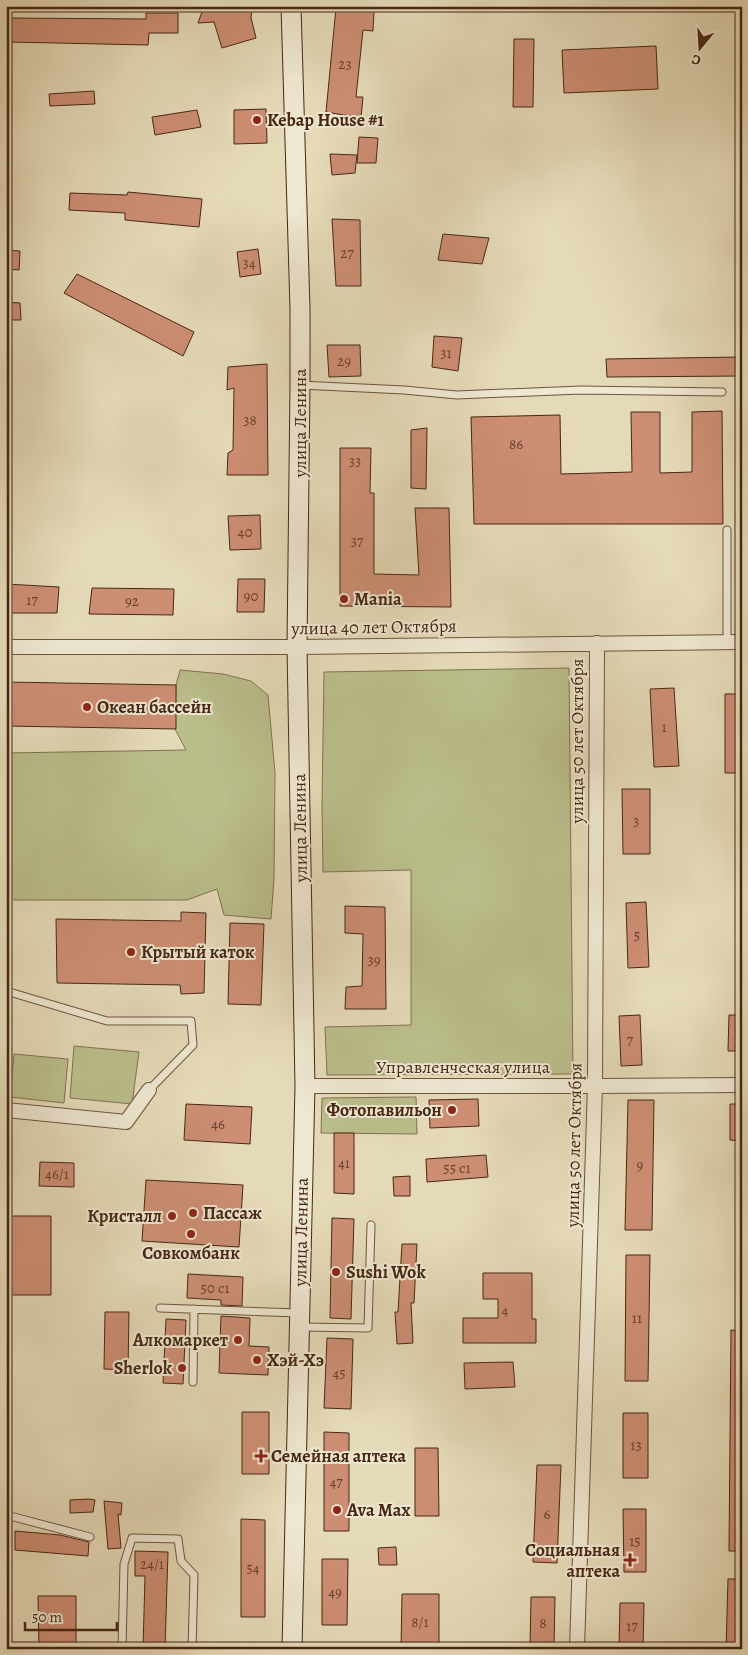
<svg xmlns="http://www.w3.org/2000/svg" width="748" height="1655" viewBox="0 0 748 1655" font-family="Alegreya,serif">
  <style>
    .green { fill: #babe8b; stroke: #807250 }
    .building { fill: #cd8e74; stroke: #472714 }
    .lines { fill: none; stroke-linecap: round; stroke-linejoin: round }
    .service-casing { stroke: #6e543d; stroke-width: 9 }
    .minor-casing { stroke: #6e543d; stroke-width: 16 }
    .secondary-casing { stroke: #472714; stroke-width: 21 }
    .service { stroke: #eee7d1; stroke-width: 7 }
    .minor { stroke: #eee7d1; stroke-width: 14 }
    .secondary { stroke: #eee7d1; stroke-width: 19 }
    .poi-dot { fill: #8f2418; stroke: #eee7d1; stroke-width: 2 }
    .labels { text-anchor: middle; stroke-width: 4; stroke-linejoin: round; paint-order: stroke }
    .number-label { font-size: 15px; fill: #68412c }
    .poi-label { font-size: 18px; font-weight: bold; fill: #472714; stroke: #eee7d1; text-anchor: start }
    .street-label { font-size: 18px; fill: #472714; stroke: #eee7d1 }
  </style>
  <rect width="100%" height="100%" fill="#e5dab8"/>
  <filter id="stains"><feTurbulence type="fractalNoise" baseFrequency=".004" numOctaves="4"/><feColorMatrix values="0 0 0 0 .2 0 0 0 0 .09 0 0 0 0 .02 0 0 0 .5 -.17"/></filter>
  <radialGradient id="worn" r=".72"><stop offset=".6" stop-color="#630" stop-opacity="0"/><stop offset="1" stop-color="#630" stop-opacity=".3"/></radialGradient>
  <path class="green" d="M569,668L573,1074L327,1075L325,1027L411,1025V870L323,872L322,806L324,672Z
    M180,670L223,674L251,681L268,695L275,773L274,879L271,919L224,915L217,889L187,900H6V753L186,750L175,729L176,685Z
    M74,1046L139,1052L132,1104L70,1098Z
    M14,1054L68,1059L64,1103L10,1097Z
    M416,1097L417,1134L321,1133L322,1098Z"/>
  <path class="building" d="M252,8L251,18L256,38L222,48L214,22L198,23L203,9Z
    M336,8L374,11L373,31L363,30L356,97H363L361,118L326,112Z
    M146,13H178V33H149L148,45L10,42V18L146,19Z
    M514,39H534L533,107H513Z
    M656,46L658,89L564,93L562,50Z
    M94,91L95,104L50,106L49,94Z
    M266,109L267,143L234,144V110Z
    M197,110L201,127L155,135L152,117Z
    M359,137L378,138L376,163H357Z
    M330,154L357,155L355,173L332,175Z
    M128,192L202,199L199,227L125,220V213L69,210L70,193L127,195Z
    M332,219L360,220L361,286H336Z
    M443,234L489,238L482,264L438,260Z
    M258,249L261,274L240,277L237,252Z
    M6,250L20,251L19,270L6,269Z
    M77,274L194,332L183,356L64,293Z
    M6,302L20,303L21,320H6Z
    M434,336L462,338L458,371L432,367Z
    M327,345H360L361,376L329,377Z
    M742,357V376L607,377L606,359Z
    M267,364L268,475H227L228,453L233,450L234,388L227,390L228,367Z
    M722,411L723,524H474L471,417L560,415L561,474L632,472L631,412H660V473L692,472V412Z
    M427,428L426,489L411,488V430Z
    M340,448H371L370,493H374V574L419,575L415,508H449L451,607L340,606Z
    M260,515L261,549L230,550L228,516Z
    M238,579H265L264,612H237Z
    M6,584L59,587L57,613H6Z
    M92,588L174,589L173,615L89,614Z
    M6,682L176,685V729L6,726Z
    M674,688L679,766L654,767L650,689Z
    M725,694H742V773H725Z
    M622,789H650V854H623Z
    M646,902L649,967L628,968L626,903Z
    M345,906L385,907L386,1009H345L346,987L362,986L363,934L345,933Z
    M181,912L206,913L204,993L181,994L180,985L57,983L56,919L181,921Z
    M230,923L264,924L261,1005L228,1004Z
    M640,1015L642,1065L621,1066L619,1016Z
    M729,1015H742V1051H728Z
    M478,1099L479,1126L430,1128L429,1100Z
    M628,1100H654L652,1230H625Z
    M186,1104L252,1107L250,1144L184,1140Z
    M730,1104H742V1141L730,1140Z
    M334,1133H354V1194L334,1193Z
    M486,1155L488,1177L427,1182L426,1159Z
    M40,1162L74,1163V1187L39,1186Z
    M410,1176V1196H394L393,1177Z
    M146,1180L243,1185L239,1247L142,1241Z
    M8,1216H51V1295H8Z
    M332,1218L354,1219L351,1319L330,1318Z
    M402,1244H417L414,1303H411L413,1343L397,1344L395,1312H398Z
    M626,1255H650L648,1381H625Z
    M483,1273H532V1319H536V1343H463V1318H498V1299H483Z
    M188,1274L243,1277L242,1306L221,1305V1300L187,1298Z
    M105,1312H129L128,1370L104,1369Z
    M221,1316L250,1318L249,1346L269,1347L268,1375L219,1373Z
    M166,1319L186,1320L183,1384L163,1383Z
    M731,1330L742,1331V1551H729Z
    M327,1338L353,1339L351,1409L324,1408Z
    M513,1362L515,1387L465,1389L464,1363Z
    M242,1412H269V1474H242Z
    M623,1413H648V1478H623Z
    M324,1432L349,1433V1531H324Z
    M415,1448H438L439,1516H415Z
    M537,1465H561L557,1563L533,1562Z
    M89,1499L95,1500L93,1512L70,1513V1500Z
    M104,1501L122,1503L121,1515L118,1514L121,1548L108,1549Z
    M623,1509H646V1572H624Z
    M241,1519L265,1520V1617H241Z
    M15,1531L60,1535L89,1542L88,1556L15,1550Z
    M396,1547L397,1565H379L378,1548Z
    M135,1551L168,1552L165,1649H143L145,1576H135Z
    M322,1559H348L347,1625H322Z
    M728,1579H742V1649H726Z
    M402,1594H439V1649H401Z
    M38,1596H76V1649H39Z
    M531,1597H555L554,1649H530Z
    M620,1603H644L643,1649H619Z"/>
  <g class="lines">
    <defs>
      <path id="service" d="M300,385L404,390L457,395L581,390L722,392
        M727,642V530
        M6,991L107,1021H191L193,1045L149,1090
        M160,1308L299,1313
        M300,1327L368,1328L371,1225
        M193,1382L194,1309
        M6,1515L90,1537
        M122,1649L124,1564L132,1538L178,1539L181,1561L194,1575L192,1649"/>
      <path id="minor" d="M6,647H297L742,642
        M305,1086H595L742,1085
        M6,1110L126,1122L149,1090
        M577,1649L595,1086L597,643"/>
      <path id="secondary" d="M291,6L300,309V385L297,647L305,1086L292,1649"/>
    </defs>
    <use href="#service" class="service-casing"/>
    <use href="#minor" class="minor-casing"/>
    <use href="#secondary" class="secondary-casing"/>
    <use href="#service" class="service"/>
    <use href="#minor" class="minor"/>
    <use href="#secondary" class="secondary"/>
  </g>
  <g class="poi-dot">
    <circle cx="257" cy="120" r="5"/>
    <circle cx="344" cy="599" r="5"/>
    <circle cx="87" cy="707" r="5"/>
    <circle cx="131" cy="952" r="5"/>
    <circle cx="452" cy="1110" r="5"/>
    <circle cx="193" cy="1213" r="5"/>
    <circle cx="172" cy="1216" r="5"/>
    <circle cx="191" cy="1234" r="5"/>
    <circle cx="336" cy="1272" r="5"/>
    <circle cx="238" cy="1340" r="5"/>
    <circle cx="257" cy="1360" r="5"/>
    <circle cx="182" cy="1368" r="5"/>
    <path d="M258.5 1448.5h5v5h5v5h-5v5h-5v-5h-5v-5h5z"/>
    <circle cx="337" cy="1510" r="5"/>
    <path d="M627.5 1552.5h5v5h5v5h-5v5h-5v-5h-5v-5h5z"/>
  </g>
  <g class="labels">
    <g class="number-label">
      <text x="345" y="69">23</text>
      <text x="347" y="258">27</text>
      <text x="249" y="268">34</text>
      <text x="446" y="358">31</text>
      <text x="344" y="366">29</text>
      <text x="250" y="425">38</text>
      <text x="516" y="449">86</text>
      <text x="355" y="466">33</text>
      <text x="245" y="537">40</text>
      <text x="357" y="546">37</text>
      <text x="251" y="601">90</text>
      <text x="32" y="605">17</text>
      <text x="132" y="606">92</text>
      <text x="664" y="732">1</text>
      <text x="636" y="826">3</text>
      <text x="637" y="940">5</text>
      <text x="374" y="965">39</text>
      <text x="630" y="1045">7</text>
      <text x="218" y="1129">46</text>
      <text x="344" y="1168">41</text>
      <text x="640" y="1170">9</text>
      <text x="457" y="1173">55 с1</text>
      <text x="57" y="1179">46/1</text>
      <text x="215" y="1293">50 с1</text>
      <text x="505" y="1315">4</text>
      <text x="637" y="1323">11</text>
      <text x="339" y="1378">45</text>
      <text x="636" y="1450">13</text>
      <text x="336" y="1487">47</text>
      <text x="547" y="1519">6</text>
      <text x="635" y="1546">15</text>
      <text x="152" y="1569">24/1</text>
      <text x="253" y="1573">54</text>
      <text x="335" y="1597">49</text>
      <text x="420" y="1627">8/1</text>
      <text x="543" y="1628">8</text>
      <text x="632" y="1631">17</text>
    </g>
    <g class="poi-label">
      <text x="267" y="126">Kebap House #1</text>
      <text x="354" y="605">Mania</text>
      <text x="97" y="713">Океан бассейн</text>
      <text x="141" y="958">Крытый каток</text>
      <text x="442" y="1116" text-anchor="end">Фотопавильон</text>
      <text x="203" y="1219">Пассаж</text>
      <text x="162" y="1222" text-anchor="end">Кристалл</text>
      <text x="191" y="1259" text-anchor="middle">Совкомбанк</text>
      <text x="346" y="1278">Sushi Wok</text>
      <text x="228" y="1346" text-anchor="end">Алкомаркет</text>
      <text x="267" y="1366">Хэй-Хэ</text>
      <text x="172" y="1374" text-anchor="end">Sherlok</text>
      <text x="271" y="1462">Семейная аптека</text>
      <text x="347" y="1516">Ava Max</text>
      <text x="620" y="1556" text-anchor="end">Социальная<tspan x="620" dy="21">аптека</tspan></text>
    </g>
    <g class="street-label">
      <text transform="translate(300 423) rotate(-90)" y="6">улица Ленина</text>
      <text transform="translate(374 627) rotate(-1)" y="6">улица 40 лет Октября</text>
      <text transform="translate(577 741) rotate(-90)" y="6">улица 50 лет Октября</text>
      <text transform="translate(300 828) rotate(-91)" y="6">улица Ленина</text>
      <text x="463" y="1073">Управленческая улица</text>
      <text transform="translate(574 1145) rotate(-89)" y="6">улица 50 лет Октября</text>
      <text transform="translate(301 1232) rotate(-89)" y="6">улица Ленина</text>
    </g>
  </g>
  <rect width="748" height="1655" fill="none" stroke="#e5dab8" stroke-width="25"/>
  <rect x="8" y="8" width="733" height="1640" fill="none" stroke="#472714" stroke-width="2.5"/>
  <rect x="12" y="12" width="723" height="1630" fill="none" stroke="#472714"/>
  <g transform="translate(700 48) rotate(198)" stroke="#eee7d1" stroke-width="4" paint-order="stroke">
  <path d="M0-4L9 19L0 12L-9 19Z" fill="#472714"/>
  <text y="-8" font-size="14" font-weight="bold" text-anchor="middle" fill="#472714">С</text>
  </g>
  <path d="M25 1622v8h92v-8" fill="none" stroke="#472714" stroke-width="2.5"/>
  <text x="32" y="1622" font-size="15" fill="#472714" stroke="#eee7d1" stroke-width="4" paint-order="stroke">50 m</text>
  <rect width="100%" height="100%" filter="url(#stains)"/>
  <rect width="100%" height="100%" fill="url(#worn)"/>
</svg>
